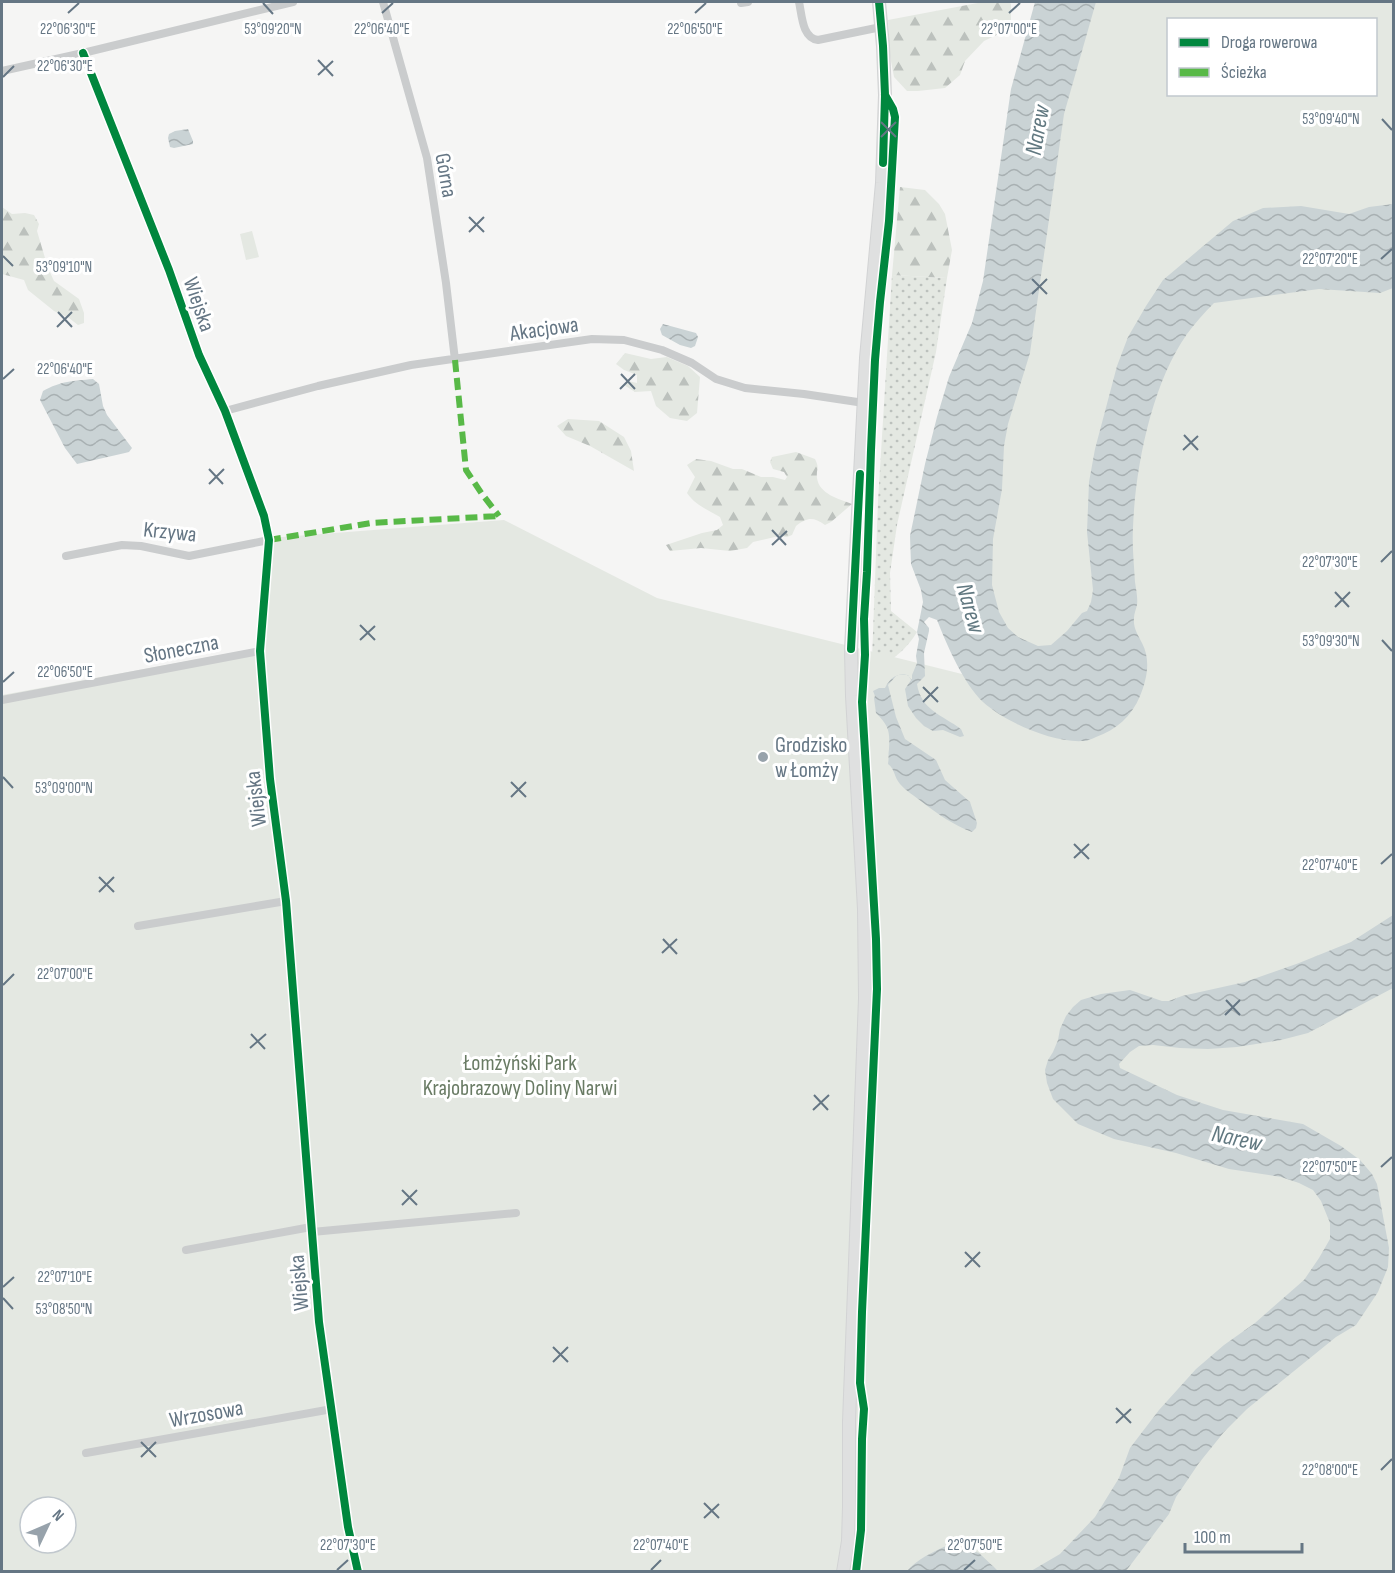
<svg xmlns="http://www.w3.org/2000/svg" width="1395" height="1573" viewBox="0 0 1395 1573" font-family="'Sofia Sans Condensed',sans-serif">
  <style>
    .grass { fill: url(#grass-dots) }
    .forest { fill: url(#forest-firs) }
    .park { fill: #e4e8e2; fill-rule: evenodd }
    .water { fill: url(#water-waves) }
    .lines { fill: none; stroke-linecap: round; stroke-linejoin: round }
    .secondary-casing { stroke: #d2d3d4; stroke-width: 14 }
    .street { stroke: #cacccd; stroke-width: 8 }
    .secondary { stroke: #dfe0e0; stroke-width: 12 }
    .quiet { stroke: #58b947; stroke-width: 6; stroke-dasharray: 12 6; stroke-linecap: butt }
    .cycleway-casing { stroke: #fff; stroke-width: 11 }
    .cycleway { stroke: #00873e; stroke-width: 8 }
    .ticks { fill: none; stroke: #657684; stroke-width: 2 }
    .poi-dot { fill: #97a2ab; stroke: #fff; stroke-width: 2 }
    .labels { text-anchor: middle; stroke-width: 6; stroke-linejoin: round; paint-order: stroke }
    .street-label { font-size: 22px; fill: #657684; stroke: #fff }
    .poi-label { font-size: 22px; fill: #657684; stroke: #fff; text-anchor: start }
    .park-label { font-size: 22px; fill: #697b64; stroke: #fff }
    .water-label { font-size: 24px; font-style: italic; fill: #617880; stroke: #fff }
    .ticks-label { font-size: 15px; text-anchor: middle; fill: #657684; stroke: #fff; stroke-width: 6; stroke-linejoin: round; paint-order: stroke }
  </style>
  <defs>
    <pattern id="grass-dots" width="8" height="8" patternUnits="userSpaceOnUse" patternTransform="scale(1.5)"><rect width="8" height="8" fill="#e4e8e2"/><path d="M2 2h.1M6 6h.1" fill="none" stroke="#bcc1bd" stroke-width="1.8" stroke-linecap="round"/></pattern>
    <pattern id="forest-firs" width="22" height="20" patternUnits="userSpaceOnUse" patternTransform="scale(1.5)"><rect width="22" height="20" fill="#e4e8e2"/><path d="M5 1l3.5 6h-7zM16 11l3.5 6h-7z" fill="#bcc1bd"/></pattern>
    <pattern id="water-waves" width="16" height="10" patternUnits="userSpaceOnUse" patternTransform="scale(1.5)"><rect width="16" height="10" fill="#cad3d5"/><path d="M0 5q4-4 8 0t8 0" fill="none" stroke="#a8b0b2"/></pattern>
  </defs>
  <rect width="100%" height="100%" fill="#f5f5f4"/>
  <path class="grass" d="M892,275L947,278L936,352L897,525L890,573L891,611L917,632C909,645 901,653 888,662L872,659L878,501Z"/>
  <path class="forest" d="M983,2H1009L1011,4V28L984,41L965,61L960,75L945,88L918,91H907L894,77L890,56L888,20Z
    M900,187L925,190L939,204L945,214L952,250L947,278L892,275Z
    M2,207L12,214L25,213L34,215L39,224L37,231L48,268L54,281L79,299L84,313V323L78,325L69,318L54,311L28,290L24,280L2,274Z
    M625,353L651,359L667,357L688,366L700,377L697,413L687,421L670,418L656,406L651,391L635,392L624,385L628,381L637,383V375L624,370L616,364Z
    M568,419L599,421L624,437L631,451L634,471L590,446L566,436L557,426Z
    M796,452L815,459C820,469 816,468 817,478C819,494 839,499 852,504L831,522L825,525C813,517 808,517 796,526L792,535L787,537L779,536L753,542L747,548L730,551L701,548L670,551L666,545L702,533L717,530L723,525L720,517C708,510 695,505 687,493L695,477L687,465L696,459L711,461L733,469H742L761,477H773L785,480L787,477L784,472L773,469L770,462L772,457Z"/>
  <path class="park" d="M1080,2H1393V1571L2,1572V695L264,647L269,538L504,520L657,598L966,675L928,561ZM1168,20H1376V94H1168ZM30,1507H66V1543H30Z
    M252,231L259,257L246,260L240,234Z"/>
  <path class="water" d="M1035,2H1096L1064,114L1030,353L1008,424L1004,446L1002,489L993,539L992,585L999,612L1008,628L1018,637L1038,646L1051,645L1067,631L1082,613L1087,611L1091,602L1093,590L1087,532L1089,482L1095,449L1117,366L1128,337L1146,306L1163,280L1233,221L1263,208L1301,206L1349,214L1369,207L1393,204V288L1380,293L1319,289L1214,303C1204,313 1195,323 1187,334C1152,383 1135,468 1133,528C1132,546 1134,564 1135,582C1136,589 1138,598 1137,605C1136,609 1134,614 1134,618C1133,628 1138,635 1142,643C1151,660 1147,679 1140,696C1132,716 1116,730 1096,737C1092,739 1087,741 1083,741C1053,743 1005,722 983,702C963,683 947,645 937,620L929,617L924,622L929,628V631L924,653L925,676L917,684C921,710 942,715 961,729L964,736L960,737L943,730L933,731L924,726L916,718L908,706L905,689L911,680L908,675H897L888,685L896,717L905,739L936,760L945,780L970,802L977,823L976,828L972,832C953,825 938,814 922,802C915,796 906,791 900,784C894,777 895,769 888,764C889,759 888,754 889,749C890,731 889,726 876,713L874,698L875,696L873,691L879,688H885C890,679 895,673 907,675C909,676 910,678 911,679H912V675L917,663L916,656L919,639L917,632L923,602L921,590L911,564L910,536L925,464L937,417L949,377L972,323L983,281L1011,89Z
    M188,129L193,141V144L174,148L170,147L168,138L169,134L175,131Z
    M663,324L696,333L698,337L695,346L691,348L680,345L662,335L660,329Z
    M93,379L99,384L103,406L107,415L132,448L129,452L125,453L77,464L65,448L40,400L43,391C61,381 73,381 93,379Z
    M1393,915V988L1308,1033L1281,1040L1237,1047L1208,1049L1180,1048L1153,1045L1139,1046L1130,1052L1119,1064L1120,1068L1177,1095L1223,1110L1303,1124L1341,1146L1360,1160L1372,1174L1377,1184L1389,1248L1388,1267L1378,1292L1356,1325L1336,1337L1247,1409L1224,1432L1199,1463L1176,1497L1169,1514L1126,1571H1031L1060,1554L1095,1517L1119,1478L1130,1448L1159,1410L1196,1369L1224,1345L1255,1323L1304,1280L1319,1258L1330,1239V1223L1321,1201L1313,1190L1299,1183L1281,1177L1229,1169L1176,1153L1114,1139L1078,1124L1053,1099L1047,1083L1045,1070L1048,1060L1053,1052L1058,1040L1060,1029L1066,1016L1073,1007L1081,1000L1101,994L1130,990L1162,1001H1169L1182,996L1245,982L1299,963L1351,942Z
    M946,1546H957L979,1553L998,1571H907C917,1559 933,1552 946,1546Z"/>
  <g class="lines">
    <defs>
      <path id="secondary" d="M843,1572L848,1541L849,1507V1422L865,998L864,909L852,696L851,649L866,358L882,183L885,95L883,46L879,2"/>
    </defs>
    <use href="#secondary" class="secondary-casing"/>
    <path class="street" d="M383,2L427,158L446,283L455,360
      M799,2C802,15 802,38 818,40L881,27
      M741,3L748,2
      M83,53L169,270L199,355L225,411L264,516L269,540L260,651L270,779L286,901L319,1322L348,1527L358,1572
      M2,71L83,53L293,2
      M225,411L318,386L411,365L592,339L624,340L662,350L692,363L716,379L745,388L804,394L864,403
      M66,556L122,545L141,546L189,556L269,540
      M2,700L260,651
      M138,926L286,901
      M312,1232L516,1213
      M186,1250L311,1227
      M86,1453L332,1409"/>
    <use href="#secondary" class="secondary"/>
    <path class="quiet" d="M455,360L466,470L482,494L499,516
      M269,540L371,523L499,516"/>
    <defs>
      <path id="cycleway" d="M879,2L883,46L885,95L883,163
        M83,53L169,270L199,355L225,411L264,516L269,540L260,651L270,779L286,901L319,1322L348,1527L358,1572
        M851,649L860,474
        M856,1572L861,1530L862,1439L864,1409L860,1383L862,1312L877,989L876,939L862,702L865,655L864,619L867,572L871,450L875,360L880,302L889,221L895,117L893,109L885,95"/>
    </defs>
    <use href="#cycleway" class="cycleway-casing"/>
    <use href="#cycleway" class="cycleway"/>
  </g>
  <path class="ticks" d="M263,3L273,14M68,13L79,3M382,13L393,3M695,13L706,3M1009,13L1020,3M318,60L333,76M318,75L333,61M3,77L14,66M1382,119L1392,130M881,122L896,137M881,137L896,122M469,217L484,232M469,232L484,217M3,256L13,266M1381,259L1392,249M1032,279L1047,294M1032,294L1047,279M58,312L72,327M57,327L72,312M621,374L635,389M3,379L14,369M620,389L635,374M1184,435L1198,450M1183,450L1198,436M209,469L223,484M209,484L224,469M772,530L786,545M772,545L787,531M1381,562L1392,551M1335,592L1349,607M1335,607L1350,592M360,625L375,640M360,640L375,626M1382,640L1392,651M3,682L14,672M923,687L938,702M923,702L938,687M3,777L13,788M511,782L526,797M511,797L526,782M1074,844L1089,859M1074,858L1089,844M1381,864L1392,854M99,877L114,892M99,892L114,877M663,939L677,954M662,953L677,939M3,985L14,974M1226,1000L1240,1015M1225,1015L1240,1000M251,1034L265,1049M250,1048L266,1034M814,1095L828,1110M813,1110L829,1095M1381,1167L1392,1157M402,1190L417,1205M402,1205L417,1190M965,1252L980,1267M965,1267L980,1252M3,1287L14,1277M3,1298L13,1309M553,1347L568,1362M553,1362L568,1347M1116,1408L1131,1423M1116,1423L1131,1409M141,1442L156,1457M141,1457L156,1442M1381,1470L1392,1459M704,1503L719,1518M704,1518L719,1504M337,1570L348,1560M651,1570L661,1560M964,1570L975,1560"/>
  <circle class="poi-dot" cx="763" cy="757" r="6"/>
  <g class="labels">
    <g class="street-label">
      <text transform="translate(447 175) rotate(80)" y="8">Górna</text>
      <text transform="translate(200 304) rotate(71)" y="8">Wiejska</text>
      <text transform="translate(544 328) rotate(-8)" y="8">Akacjowa</text>
      <text transform="translate(170 531) rotate(6)" y="8">Krzywa</text>
      <text transform="translate(181 648) rotate(-11)" y="8">Słoneczna</text>
      <text transform="translate(255 799) rotate(-97)" y="8">Wiejska</text>
      <text transform="translate(298 1283) rotate(-95)" y="8">Wiejska</text>
      <text transform="translate(206 1413) rotate(-10)" y="8">Wrzosowa</text>
    </g>
    <g class="poi-label">
      <text x="775" y="752">Grodzisko<tspan x="775" dy="25">w Łomży</tspan></text>
    </g>
    <g class="park-label">
      <text x="520" y="1070">Łomżyński Park<tspan x="520" dy="25">Krajobrazowy Doliny Narwi</tspan></text>
    </g>
    <g class="water-label">
      <text transform="translate(1037 130) rotate(-80)" y="8">Narew</text>
      <text transform="translate(971 608) rotate(74)" y="8">Narew</text>
      <text transform="translate(1237 1138) rotate(12)" y="8">Narew</text>
    </g>
  </g>
  <g class="ticks-label">
    <text x="68" y="34">22°06'30"E</text>
    <text x="382" y="34">22°06'40"E</text>
    <text x="695" y="34">22°06'50"E</text>
    <text x="1009" y="34">22°07'00"E</text>
    <text x="273" y="34">53°09'20"N</text>
    <text x="65" y="71">22°06'30"E</text>
    <text x="1331" y="124">53°09'40"N</text>
    <text x="1330" y="264">22°07'20"E</text>
    <text x="64" y="272">53°09'10"N</text>
    <text x="65" y="374">22°06'40"E</text>
    <text x="1330" y="567">22°07'30"E</text>
    <text x="1331" y="646">53°09'30"N</text>
    <text x="65" y="677">22°06'50"E</text>
    <text x="64" y="793">53°09'00"N</text>
    <text x="1330" y="870">22°07'40"E</text>
    <text x="65" y="979">22°07'00"E</text>
    <text x="1330" y="1172">22°07'50"E</text>
    <text x="65" y="1282">22°07'10"E</text>
    <text x="64" y="1314">53°08'50"N</text>
    <text x="1330" y="1475">22°08'00"E</text>
    <text x="348" y="1550">22°07'30"E</text>
    <text x="661" y="1550">22°07'40"E</text>
    <text x="975" y="1550">22°07'50"E</text>
  </g>
  <rect width="1395" height="1573" fill="none" stroke="#657684" stroke-width="6"/>
  <rect x="1167" y="18" width="210" height="78" fill="#ffffff" stroke="#c1c8ce" stroke-width="1.5"/>
  <rect x="1179" y="38" width="30" height="9" fill="#00873e" stroke="#c1c8ce" stroke-width="1.5"/>
  <text x="1221" y="48" font-size="18" fill="#657684">Droga rowerowa</text>
  <rect x="1179" y="68" width="30" height="9" fill="#58b947" stroke="#c1c8ce" stroke-width="1.5"/>
  <text x="1221" y="78" font-size="18" fill="#657684">Ścieżka</text>
  <g transform="translate(48 1525) rotate(46)"><circle r="28" fill="#ffffff" stroke="#c1c8ce" stroke-width="1.5"/>
  <path d="M0-4.5L10 22L0 15L-10 22Z" fill="#97a2ab"/>
  <text y="-9" font-size="16" font-weight="bold" text-anchor="middle" fill="#657684">N</text>
  </g>
  <path d="M1185 1543v9h117v-9" fill="none" stroke="#657684" stroke-width="3"/>
  <text x="1194" y="1543" font-size="18" fill="#657684" stroke="#ffffff" stroke-width="4.5" paint-order="stroke">100 m</text>
</svg>
